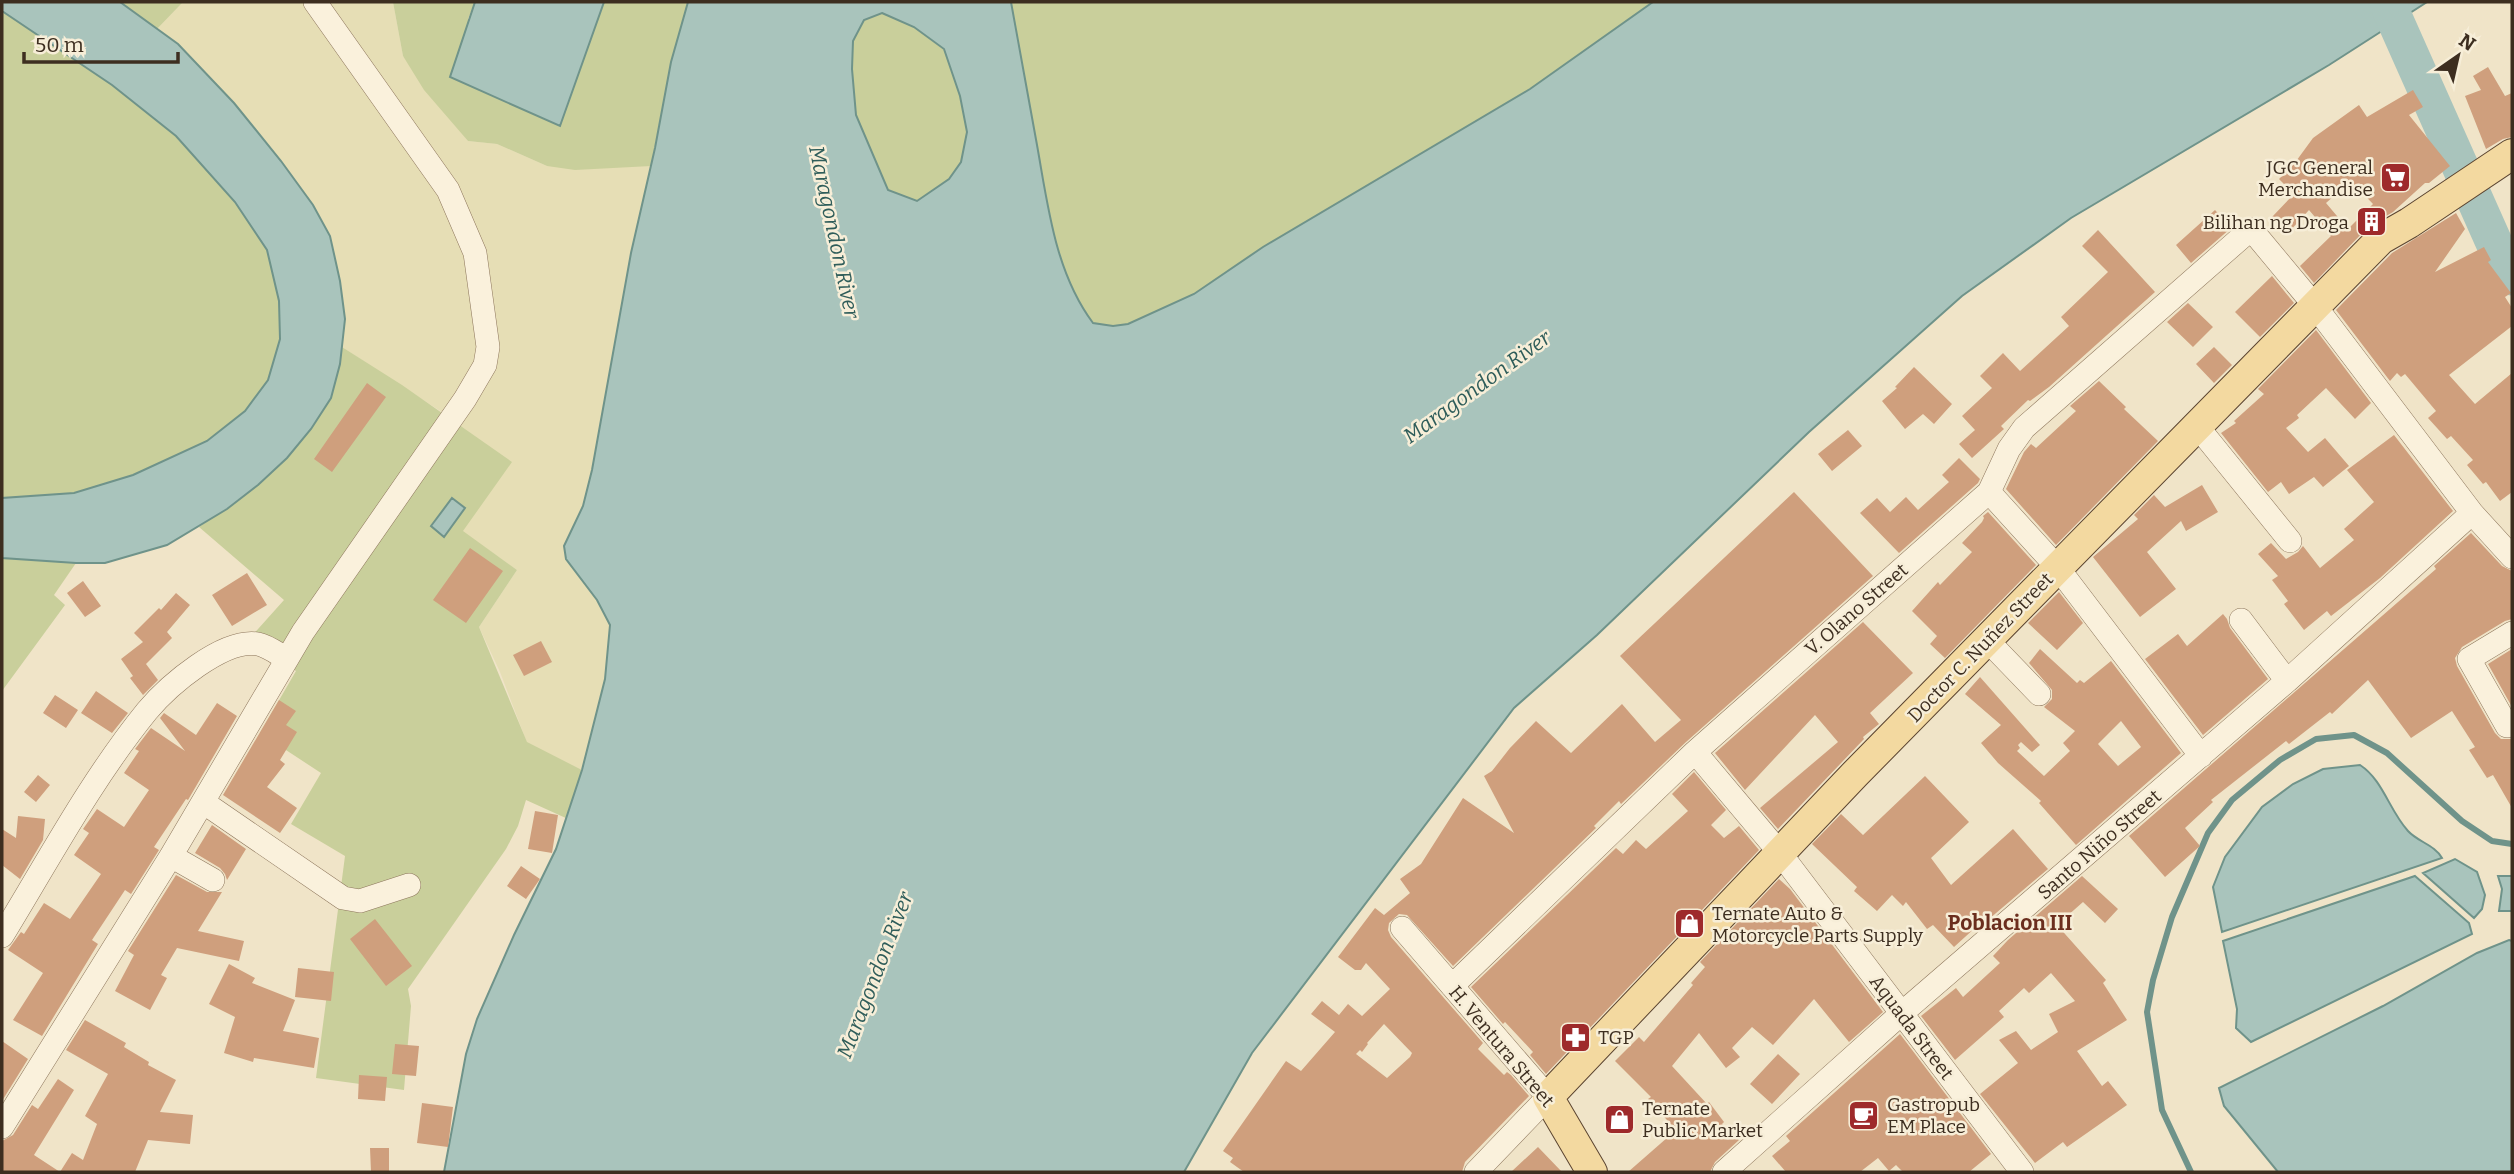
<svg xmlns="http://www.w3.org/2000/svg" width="2514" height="1174" viewBox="0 0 2514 1174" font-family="Bitter,serif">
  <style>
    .farmland { fill: #e6deb5 }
    .green { fill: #c9cf9b }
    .water { fill: #a9c4bc; stroke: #6f938a; stroke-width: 2; fill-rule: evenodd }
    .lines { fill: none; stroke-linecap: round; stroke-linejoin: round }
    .stream { stroke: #6f938a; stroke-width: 6 }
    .river { stroke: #a9c4bc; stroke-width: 37 }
    .building { fill: #cf9f7d; fill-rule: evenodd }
    .minor-casing { stroke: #8d765c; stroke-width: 24 }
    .major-casing { stroke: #5b4430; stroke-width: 32 }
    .minor { stroke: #faf1dc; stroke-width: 23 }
    .major { stroke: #f3d9a0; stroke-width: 30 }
    .labels { text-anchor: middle; stroke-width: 5; stroke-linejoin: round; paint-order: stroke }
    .poi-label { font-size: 19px; fill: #3d2e20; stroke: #f7eed8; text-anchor: start }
    .street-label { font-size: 19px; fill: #3d2e20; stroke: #f7eed8 }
    .water-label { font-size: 21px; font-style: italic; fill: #2f5d5a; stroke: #f7eed8 }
    .neighbourhood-label { font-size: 21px; font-weight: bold; fill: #6b2e1e; stroke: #f7eed8 }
  </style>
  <rect width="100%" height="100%" fill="#f0e4c8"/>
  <path class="farmland" d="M183,2H393L403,56L468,141L497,144L547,166H651L631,254L592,470L583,506L564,546L566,559L597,600L610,625L605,679L582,770L527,743L500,672L479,627L517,570L463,532L454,420L342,347L345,319L340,281L330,236L313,205L281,161L234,103L178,45L157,29Z"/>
  <path class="green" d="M120,2H183L157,29Z
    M393,2H475L468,19H597L604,2H688L671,62L651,166L575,170L547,166L497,144L468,141L424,90L403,56Z
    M1011,2H1653L1530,89L1263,247L1194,294L1128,324L1113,326L1093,323C1055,272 1048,207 1037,145C1028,97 1020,50 1011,2Z
    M2,11L112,85L176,136L235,202L267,250L279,301L280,339L268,380L246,411L207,441L133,475L74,493L2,498Z
    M882,13L914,27L944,50L960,96L967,132L961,162L949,179L917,201L888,190L856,115L852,69L853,41L864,20Z
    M342,347L402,385L512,462L463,531L517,570L479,627L527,742L582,770L568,819L526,800L518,826L506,849L408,989L411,1006L404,1090L316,1078L345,856L291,824L321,773L260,733L296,671L249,639L284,600L199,527L258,485L287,458L311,429L340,364Z
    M2,558L76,563L54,595L65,605L2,691Z"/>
  <path class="water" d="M2,2H120L178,44L234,103L281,161L313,205L330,236L340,281L345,319L340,364L331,398L311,429L287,458L258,485L227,509L167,545L105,563H76L2,558V498L74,493L133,475L207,441L245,411L268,380L280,339L279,301L267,250L235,202L176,136L112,85L2,11Z
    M475,2H604L560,126L450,77Z
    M688,2H1011C1020,50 1028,97 1037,145C1048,206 1055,272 1093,323L1113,326L1128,324L1194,294L1263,247L1530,89L1653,2H2427L2329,65L2071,218L1962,296L1809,432L1597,635L1514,708L1252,1053L1184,1172H444L466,1054L477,1019L514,935L556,849L582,770L605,679L610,625L597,600L566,559L564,546L583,506L592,470L631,253L655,148L671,62ZM882,13L914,27L944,49L960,96L967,132L961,162L949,179L917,201L888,190L856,115L852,69L853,41L864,20Z
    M452,498L465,508L444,537L431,526Z
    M2360,765C2383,780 2389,810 2408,831C2418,842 2435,845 2442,858L2222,932L2213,887L2225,857L2262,807L2293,784L2323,769Z
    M2455,859L2477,872L2485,895L2482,909L2474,918L2423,873Z
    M2415,876L2469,923L2472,934L2251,1042L2236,1028L2237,1009L2223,941Z
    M2498,876H2512V911H2499L2502,889Z
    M2509,940L2512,941V1172H2278L2224,1106L2219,1088L2383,1006L2477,953Z"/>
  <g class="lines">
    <path class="stream" d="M2191,1172L2162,1110L2147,1012L2153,980L2172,917L2208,833L2232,800L2280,760L2316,739L2354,735L2387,753L2462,821L2492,841L2512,844"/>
    <path class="river" d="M2387,2L2496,247L2512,277"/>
  </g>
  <path class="building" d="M2488,67L2505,96L2512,93V137L2503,139L2486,149L2465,96L2481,90L2473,76Z
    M2413,90L2423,107L2409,115L2450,166L2429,183H2425L2393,212L2369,226L2314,283L2300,266L2331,236L2309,210L2288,233L2272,217L2294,194L2279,179L2294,164L2313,138L2359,105L2367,117ZM2351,181L2373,204L2348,229L2326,203Z
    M2215,210L2231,228L2191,263L2176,245Z
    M2456,213L2465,229L2435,272L2484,247L2491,260L2488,262L2511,293L2505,297L2512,308V326L2449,375L2475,404L2512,373V492L2500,501L2486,482L2483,484L2467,465L2473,460L2451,436L2447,439L2428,418L2436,411L2405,374L2401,377L2397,373L2390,381L2336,310L2392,253Z
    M2098,230L2155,292L2049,387L2030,401L2028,400L2001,426L2004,429L1972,458L1959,444L1975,430L1962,416L1992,388L1980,376L2003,353L2020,371L2069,326L2061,317L2108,272L2082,246Z
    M2272,276L2294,303L2260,337L2235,312Z
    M2188,303L2213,327L2193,347L2167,322Z
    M2316,330L2371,403L2355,419L2326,388L2297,415L2299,418L2286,428L2308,452L2325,438L2349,466L2323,487L2314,477L2289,494L2281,482L2268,492L2221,433L2236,423L2234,421L2264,394L2258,389Z
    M2214,347L2232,365L2214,383L2196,364Z
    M1914,367L1952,404L1934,424L1923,414L1905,429L1882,401L1897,388L1895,387Z
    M2099,381L2126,407L2124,409L2158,441L2056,545L2006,489L2024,452L2031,444L2036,448L2076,411L2070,406Z
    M367,383L386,397L332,472L314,459Z
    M1848,430L1862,446L1832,471L1818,454Z
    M2394,435L2453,511L2380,578L2331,616L2327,611L2304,630L2284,604L2288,601L2272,580L2278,576L2258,554L2271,543L2286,559L2298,552L2303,546L2320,568L2354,540L2344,529L2374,502L2347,470Z
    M1959,458L1980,479L1978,483L1899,553L1860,513L1877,498L1890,512L1906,497L1918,510L1949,482L1942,475Z
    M2202,485L2218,512L2186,531L2181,521L2147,552L2176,589L2140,617L2093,557L2138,519L2134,515L2154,495L2165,507Z
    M1794,492L1873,576L1686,742L1621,804L1619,801L1594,826L1596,828L1453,966L1407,915L1399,914L1389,923L1388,930L1391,937L1483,1043L1478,1049L1504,1075L1507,1072L1511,1075L1529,1096L1465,1162L1462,1172H1244L1230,1162L1233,1158L1223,1151L1286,1061L1301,1071L1335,1032L1311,1014L1322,1001L1339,1015L1348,1004L1362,1016L1390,989L1366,963L1361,970H1355L1338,957L1375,908L1384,915L1410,893L1400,879L1421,864L1463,798L1514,833L1484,776L1492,771L1510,748L1536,721L1571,753L1622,704L1655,742L1681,720L1620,656ZM1384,1024L1412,1053L1410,1057L1387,1078L1356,1054L1360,1050L1362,1052L1368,1044L1367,1043Z
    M1988,512L2036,565L1945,658L1930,644L1937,636L1912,611L1938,582L1940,585L1972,552L1962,543L1982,522L1984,518L1983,516Z
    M2471,533L2502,566L2512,571V619L2505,621L2462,647L2455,658L2457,666L2495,733L2501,739H2511L2512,741V808L2493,775L2487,778L2469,750L2475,747L2452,711L2411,738L2368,680L2332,714L2330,712L2289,744L2286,741L2211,800L2213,802L2185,828L2200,846L2165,877L2129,836L2436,569L2434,566Z
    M470,548L503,571L466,623L433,600Z
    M247,573L267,605L232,626L212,595Z
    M83,581L101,606L85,617L67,593Z
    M2059,592L2083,623L2057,650L2028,623Z
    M176,593L190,605L167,632L172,638L146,664L158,680L143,695L130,678L133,676L121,659L143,642L134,633L159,608L161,610Z
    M2223,614L2227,619L2230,628L2268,679L2203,735L2145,659L2178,634L2187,646Z
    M1863,622L1913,673L1870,713L1879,724L1863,737L1864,739L1778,829L1760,808L1838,742L1815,715L1745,790L1715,753Z
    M541,641L552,662L524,676L513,655Z
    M2040,649L2077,683L2080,680L2084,683L2111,661L2181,753L2076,845L2039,803L2041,801L1998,763L1981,743L2001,725L1965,694L1980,677L2040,745L2032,752L2021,742L2018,745L2020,748L2017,751L2044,776L2070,751L2063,743L2075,731L2044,707L2052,699V690L2029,663ZM2121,721L2141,747L2118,766L2098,744Z
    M2512,649V707L2488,664Z
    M96,691L128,713L112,733L81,713Z
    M55,695L78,710L66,728L43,713Z
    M279,700L296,711L286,725L297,732L280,760L285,764L267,787L297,808L280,833L223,795Z
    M217,703L237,716L188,800L186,799L154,847L159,850L131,894L125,890L92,940L98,944L42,1036L13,1020L43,973L8,950L21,932L24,934L44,903L70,919L101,874L74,855L89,833L83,829L97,809L124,827L149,790L124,773L139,751L135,749L151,728L185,751L160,718L164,713L196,735Z
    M1694,772L1726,810L1711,825L1724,838L1739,826L1759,850L1546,1074L1530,1055L1533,1052L1505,1022L1503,1024L1471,987L1616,848L1623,854L1636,840L1646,849L1688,811L1672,794Z
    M38,775L50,785L36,802L24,792Z
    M1925,776L1969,822L1931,858L1951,885L2013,829L2048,869L1989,919L1987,917L1954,947L1933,925L1927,929L1906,902L1903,906L1892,895L1877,911L1854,891L1857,887L1812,844L1841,814L1863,835Z
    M535,811L558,815L552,853L528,849Z
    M18,816L45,819L43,840L20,879L2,865V829L16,838Z
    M212,825L246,849L227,880L225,874L220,868L195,853Z
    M521,866L540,879L526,899L507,886Z
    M176,875L207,892H222L198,931L244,941L239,961L177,948L161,975L167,978L150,1010L115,991L134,955L128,951Z
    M2082,876L2118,909L2105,923L2083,902L2057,925L2106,980L2103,983L2127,1020L2077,1051L2102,1086L2108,1081L2127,1105L2067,1147L2063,1142L2035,1163L1980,1094L2018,1063L1999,1040L2016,1031L2031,1050L2058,1032L2049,1014L2075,1001L2051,973L2029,993L2024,988L1999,1011L2004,1017L1955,1060L1921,1016L1956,988L1963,997L2000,963L1993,956L2008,940Z
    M1779,879L1790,889L1883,1012L1849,1042L1814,999L1773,1045L1752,1027L1732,1048L1740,1057L1726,1068L1699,1033L1672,1066L1707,1104L1709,1102L1724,1122L1722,1124L1739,1140L1715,1162L1710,1172H1628L1676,1130L1648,1099L1651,1097L1615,1061L1639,1037L1644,1042L1693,985L1691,983L1705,967L1700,962Z
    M375,919L412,966L386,986L350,939Z
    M229,964L255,978L252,983L295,1000L283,1031L319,1038L314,1068L254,1058L253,1062L224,1053L235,1017L209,1004Z
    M298,968L334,972L331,1001L295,997Z
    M85,1020L126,1043L124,1047L149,1062L148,1065L176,1080L160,1112L193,1115L190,1144L148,1140L135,1172H2V1141L13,1135L32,1105L38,1109L58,1079L74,1090L34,1155L60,1172L72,1153L83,1160L97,1124L85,1116L108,1074L66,1050Z
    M1900,1034L1991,1154L1969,1172H1903L1896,1165L1889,1171L1878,1158L1860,1172H1786L1772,1156L1790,1141L1786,1136Z
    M2,1041L28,1059L2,1101Z
    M395,1044L419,1046L416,1076L392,1074Z
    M1778,1054L1800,1074L1772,1104L1750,1084Z
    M359,1075L387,1077L385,1101L358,1099Z
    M422,1103L453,1107L448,1147L417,1143Z
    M1538,1147L1562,1172H1511Z
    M370,1148H389V1172H371Z"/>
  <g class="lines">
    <defs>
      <path id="minor" d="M2197,426L2290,541
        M1989,492L2058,568L2201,756
        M2241,620L2287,681
        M2512,633L2469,659L2507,726L2512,722
        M1987,640L2039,694
        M1695,752L1780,853L2022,1172
        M203,802L343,898L360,901L409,885
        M171,856L213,880
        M1402,928L1548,1097L1476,1172
        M2,936C48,861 91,780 147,711C168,686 223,638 258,644C268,646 278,654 287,659
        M1452,986L1695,752L1989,492L2009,449L2024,428L2251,229L2315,306L2472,513L2512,557
        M2,1127L171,856L303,632L465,399L485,365L488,347L475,253L448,190L315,2
        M1724,1172L1902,1013L2287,681L2472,513"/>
      <path id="major" d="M1592,1172L1548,1097L1855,774L2381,239L2409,223L2512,154"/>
    </defs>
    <use href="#minor" class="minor-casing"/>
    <use href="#major" class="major-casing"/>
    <use href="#minor" class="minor"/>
    <use href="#major" class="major"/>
  </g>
  <defs>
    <symbol id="supermarket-square" viewBox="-11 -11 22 22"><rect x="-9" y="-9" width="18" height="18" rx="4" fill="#9e2a2b" stroke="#f7eed8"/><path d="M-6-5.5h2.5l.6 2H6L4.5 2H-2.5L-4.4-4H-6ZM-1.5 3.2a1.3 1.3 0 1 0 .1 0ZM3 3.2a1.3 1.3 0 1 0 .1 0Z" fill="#fff"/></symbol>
    <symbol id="building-square" viewBox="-11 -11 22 22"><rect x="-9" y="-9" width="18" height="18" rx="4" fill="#9e2a2b" stroke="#f7eed8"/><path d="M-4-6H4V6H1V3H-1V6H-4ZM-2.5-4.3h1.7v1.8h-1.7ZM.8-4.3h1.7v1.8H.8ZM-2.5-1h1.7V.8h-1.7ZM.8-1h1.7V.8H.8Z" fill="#fff"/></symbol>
    <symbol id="shop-square" viewBox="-11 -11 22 22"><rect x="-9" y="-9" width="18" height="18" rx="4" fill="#9e2a2b" stroke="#f7eed8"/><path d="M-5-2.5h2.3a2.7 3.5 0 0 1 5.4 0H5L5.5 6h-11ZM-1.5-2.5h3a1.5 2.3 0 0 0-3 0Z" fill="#fff"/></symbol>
    <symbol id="pharmacy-square" viewBox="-11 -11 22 22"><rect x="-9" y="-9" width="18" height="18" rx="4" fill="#9e2a2b" stroke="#f7eed8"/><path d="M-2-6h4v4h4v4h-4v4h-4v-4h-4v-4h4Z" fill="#fff"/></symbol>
    <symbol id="cafe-square" viewBox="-11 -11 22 22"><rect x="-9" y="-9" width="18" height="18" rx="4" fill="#9e2a2b" stroke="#f7eed8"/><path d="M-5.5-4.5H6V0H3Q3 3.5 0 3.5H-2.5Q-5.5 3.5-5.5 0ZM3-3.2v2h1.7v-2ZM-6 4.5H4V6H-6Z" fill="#fff"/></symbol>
  </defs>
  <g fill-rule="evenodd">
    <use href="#supermarket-square" x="2378" y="160" width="35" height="35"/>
    <use href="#building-square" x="2354" y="204" width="35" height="35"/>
    <use href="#shop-square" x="1672" y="906" width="35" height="35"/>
    <use href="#pharmacy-square" x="1558" y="1020" width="35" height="35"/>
    <use href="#cafe-square" x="1846" y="1098" width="35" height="35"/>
    <use href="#shop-square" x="1602" y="1102" width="35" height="35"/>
  </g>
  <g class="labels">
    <g class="poi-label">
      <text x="2373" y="174" text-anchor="end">JGC General<tspan x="2373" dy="22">Merchandise</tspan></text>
      <text x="2349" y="229" text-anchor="end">Bilihan ng Droga</text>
      <text x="1712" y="920">Ternate Auto &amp;<tspan x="1712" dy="22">Motorcycle Parts Supply</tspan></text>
      <text x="1598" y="1044">TGP</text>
      <text x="1887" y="1111">Gastropub<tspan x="1887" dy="22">EM Place</tspan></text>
      <text x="1642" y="1115">Ternate<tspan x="1642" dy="22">Public Market</tspan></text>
    </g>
    <g class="street-label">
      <text transform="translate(1856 609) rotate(-41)" y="7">V. Olano Street</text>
      <text transform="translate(1980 647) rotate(-46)" y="7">Doctor C. Nuñez Street</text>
      <text transform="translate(2099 844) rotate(-41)" y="7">Santo Niño Street</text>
      <text transform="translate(1912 1027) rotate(53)" y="7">Aquada Street</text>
      <text transform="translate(1502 1046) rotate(50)" y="7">H. Ventura Street</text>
    </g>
    <g class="water-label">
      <text transform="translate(834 232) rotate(78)" y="7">Maragondon River</text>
      <text transform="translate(1477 387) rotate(-36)" y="7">Maragondon River</text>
      <text transform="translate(875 975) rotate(-69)" y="7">Maragondon River</text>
    </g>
    <g class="neighbourhood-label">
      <text x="2010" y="930">Poblacion III</text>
    </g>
  </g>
  <rect width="2514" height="1174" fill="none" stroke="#3d2e20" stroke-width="7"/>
  <g transform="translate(2458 56) rotate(34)" stroke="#f7eed8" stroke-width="5" paint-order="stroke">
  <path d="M0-5L12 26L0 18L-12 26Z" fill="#3d2e20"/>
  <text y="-10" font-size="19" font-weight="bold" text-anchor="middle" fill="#3d2e20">N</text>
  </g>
  <path d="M24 52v10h154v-10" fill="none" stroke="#3d2e20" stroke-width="3.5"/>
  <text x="35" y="52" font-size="21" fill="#3d2e20" stroke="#f7eed8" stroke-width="5" paint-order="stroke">50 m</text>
</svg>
